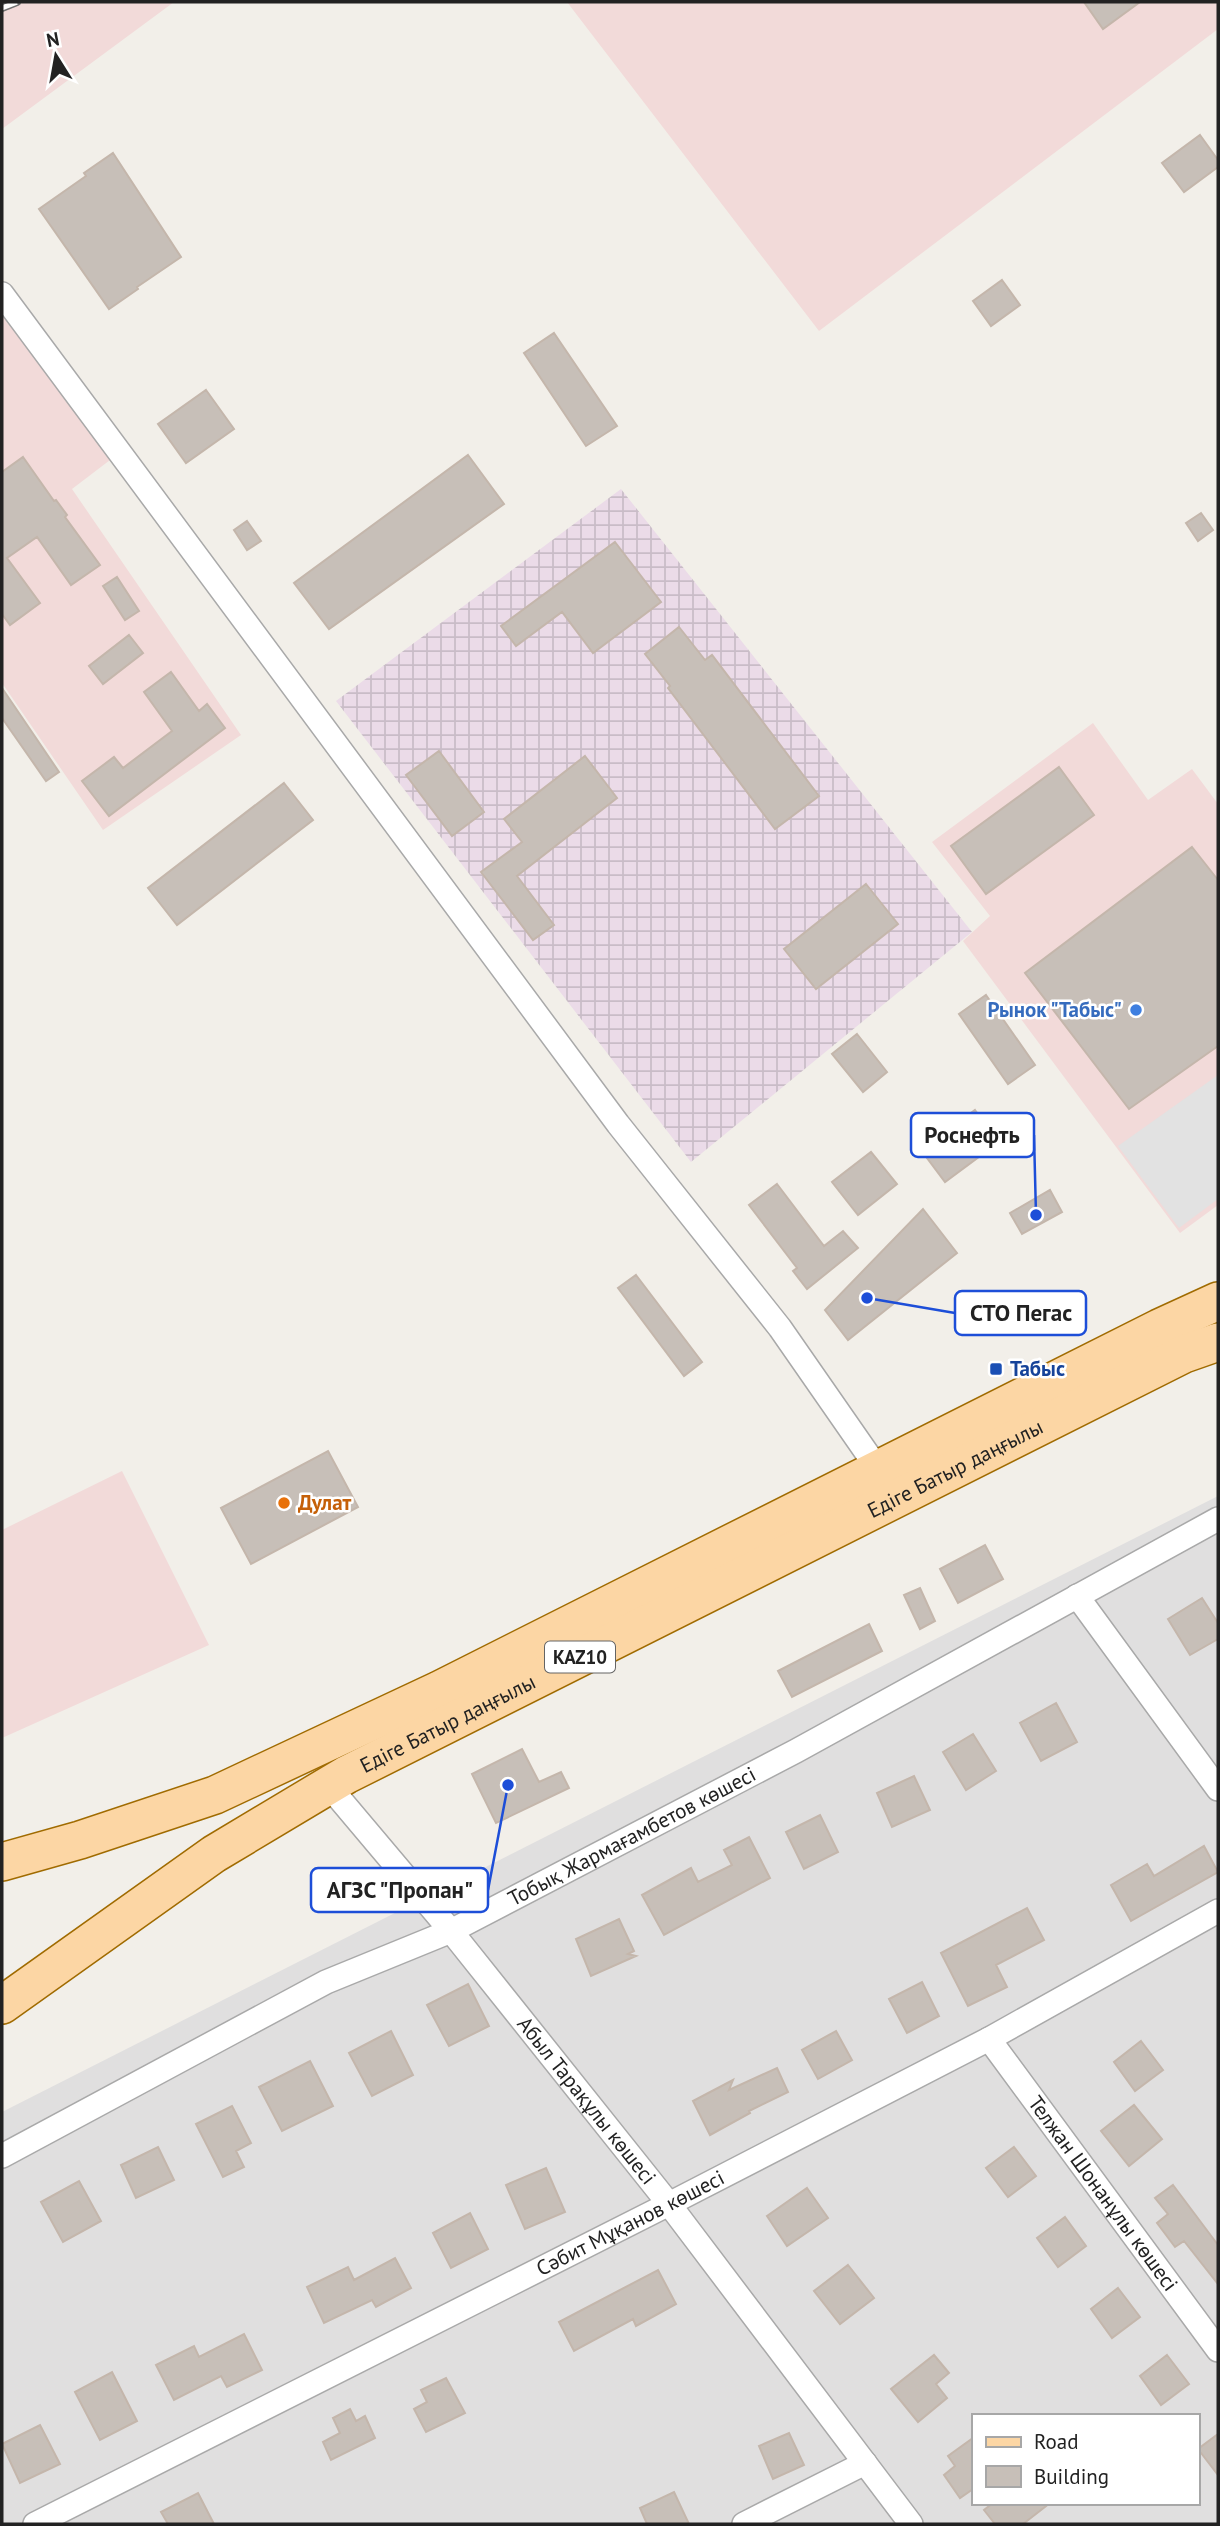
<svg xmlns="http://www.w3.org/2000/svg" width="1220" height="2526" viewBox="0 0 1220 2526" font-family="'PT Sans',sans-serif">
  <style>
    .residential { fill: #e0dfdf; fill-rule: evenodd }
    .commercial { fill: #f2dad9 }
    .industrial { fill: url(#industrial-grid) }
    .parking { fill: #e2e2e2 }
    .building { fill: #c7bfb8; stroke: #c4b6ab; stroke-width: 2 }
    .lines { fill: none; stroke-linecap: round; stroke-linejoin: round }
    .minor-casing { stroke: #a9a9a9; stroke-width: 26 }
    .primary-casing { stroke: #a06b00; stroke-width: 40 }
    .minor { stroke: #fff; stroke-width: 23 }
    .primary { stroke: #fcd6a4; stroke-width: 37 }
    .rail-casing { stroke: #707070; stroke-width: 8 }
    .rail { stroke: #fff; stroke-width: 5; stroke-dasharray: 16; stroke-linecap: butt }
    .shop-dot { fill: #3f7fe0; stroke: #fff; stroke-width: 2.5 }
    .transit-dot { fill: #1a4fb4; stroke: #fff; stroke-width: 2.5 }
    .food-dot { fill: #e8710a; stroke: #fff; stroke-width: 2.5 }
    .labels { text-anchor: middle; stroke-width: 5; stroke-linejoin: round; paint-order: stroke }
    .shield { fill: #fff; stroke: #646464; stroke-width: 2 }
    .shield-label { font-size: 19px; font-weight: bold; fill: #222 }
    .shop-label { font-size: 21px; font-weight: bold; fill: #366cbe; stroke: #fff; text-anchor: end }
    .transit-label { font-size: 21px; font-weight: bold; fill: #164399; stroke: #fff; text-anchor: start }
    .street-label { font-size: 21px; fill: #222; stroke: #fff }
    .food-label { font-size: 21px; font-weight: bold; fill: #c56008; stroke: #fff; text-anchor: start }
    .leader { fill: none; stroke: #1d4ed8; stroke-width: 2.5 }
    .callout-dot { fill: #1d4ed8; stroke: #fff; stroke-width: 2.5 }
    .callout { fill: #fff; stroke: #1d4ed8; stroke-width: 2.5 }
    .callout-label { font-size: 23px; text-anchor: middle; font-weight: bold; fill: #222 }
  </style>
  <defs>
    <pattern id="industrial-grid" width="8" height="8" patternUnits="userSpaceOnUse" patternTransform="scale(1.75)"><rect width="8" height="8" fill="#ebdbe8"/><path d="M0 4h8M4 0v8" fill="none" stroke="#c9bcc7"/></pattern>
  </defs>
  <rect width="100%" height="100%" fill="#f2efe9"/>
  <path class="residential" d="M1218,1496V2524H2V2112ZM973,2416H1197V2503H973Z"/>
  <path class="commercial" d="M2,2H174L2,129Z
    M567,2H1218V29L819,331Z
    M2,304L114,457L72,489L241,735L103,830L2,683Z
    M1093,723L1148,800L1192,769L1218,804V1205L1180,1233L963,941L990,916L932,842Z
    M122,1471L209,1645L2,1738V1530Z"/>
  <path class="industrial" d="M621,489L972,932L691,1162L336,701Z"/>
  <path class="parking" d="M1218,1075V1199L1179,1228L1118,1146Z"/>
  <path class="building" d="M1084,2H1140L1103,29Z
    M1200,135L1218,160V167L1184,192L1162,163Z
    M113,153L181,257L137,287L138,289L109,309L39,209L86,176L84,173Z
    M1002,280L1020,305L991,326L973,301Z
    M554,333L617,426L586,446L524,353Z
    M206,390L234,429L186,463L158,424Z
    M468,455L504,504L329,629L294,583Z
    M23,457L54,501L56,500L67,515L65,517L100,565L71,585L37,537L7,558L40,603L10,625L2,614V472Z
    M1201,513L1213,530L1198,541L1186,523Z
    M247,521L261,541L247,550L234,530Z
    M615,542L661,602L593,653L562,612L516,646L501,626Z
    M117,577L139,611L125,620L103,586Z
    M679,627L705,660L712,655L819,796L775,829L668,688L670,686L645,654Z
    M129,635L143,653L103,684L89,666Z
    M171,672L199,711L207,704L225,728L109,816L82,781L114,757L123,768L172,731L144,692Z
    M2,688L59,772L46,781L2,718Z
    M439,751L484,812L452,836L406,775Z
    M585,756L617,798L517,876L554,925L533,940L481,872L522,842L504,819Z
    M1059,767L1094,815L986,894L951,846Z
    M284,783L313,820L177,925L148,888Z
    M1192,847L1218,880V1046L1129,1109L1025,973Z
    M866,884L898,924L816,989L784,949Z
    M986,995L1035,1065L1008,1084L959,1014Z
    M857,1034L887,1072L863,1092L832,1054Z
    M975,1110L999,1142L945,1182L921,1150Z
    M871,1152L897,1184L858,1215L832,1182Z
    M777,1184L824,1246L843,1231L858,1248L807,1289L793,1271L797,1268L749,1205Z
    M1050,1190L1062,1212L1022,1234L1010,1213Z
    M923,1209L957,1253L848,1340L825,1310Z
    M636,1275L702,1362L684,1376L618,1288Z
    M328,1451L358,1507L251,1564L221,1508Z
    M985,1545L1003,1579L958,1603L940,1569Z
    M920,1588L935,1621L920,1629L904,1595Z
    M1202,1598L1218,1623V1639L1190,1655L1168,1619Z
    M869,1624L882,1651L792,1697L778,1671Z
    M1056,1703L1077,1742L1041,1761L1020,1723Z
    M973,1734L996,1771L966,1790L943,1752Z
    M522,1749L539,1782L561,1772L569,1788L496,1823L472,1774Z
    M914,1776L930,1810L892,1827L877,1793Z
    M820,1815L838,1852L804,1869L786,1832Z
    M749,1837L770,1878L664,1935L642,1895L691,1868L698,1882L732,1865L724,1850Z
    M1204,1846L1218,1872L1131,1921L1111,1885L1147,1864L1154,1876Z
    M1027,1908L1044,1940L996,1965L1007,1987L968,2006L941,1953Z
    M619,1919L634,1951L628,1954L636,1956L591,1976L576,1939Z
    M922,1982L939,2016L907,2033L889,1999Z
    M468,1984L489,2026L449,2046L427,2005Z
    M391,2031L413,2075L372,2096L349,2053Z
    M836,2031L852,2060L818,2079L802,2050Z
    M1141,2041L1163,2070L1135,2091L1114,2062Z
    M310,2061L333,2106L282,2131L259,2087Z
    M777,2068L788,2092L749,2111L750,2113L710,2135L693,2101L733,2080L729,2090Z
    M1134,2105L1162,2139L1129,2166L1101,2131Z
    M232,2106L251,2143L236,2151L244,2167L223,2177L196,2124Z
    M158,2147L174,2180L136,2198L121,2165Z
    M1014,2147L1036,2176L1008,2197L986,2168Z
    M546,2168L565,2212L525,2229L506,2185Z
    M79,2181L101,2221L63,2242L41,2202Z
    M1173,2185L1218,2245V2284L1184,2241L1175,2247L1157,2223L1168,2214L1155,2198Z
    M807,2188L828,2218L787,2246L767,2216Z
    M470,2213L488,2249L451,2268L433,2233Z
    M1065,2217L1086,2246L1058,2267L1037,2238Z
    M395,2258L411,2288L376,2307L372,2300L324,2323L307,2287L348,2267L354,2280Z
    M848,2265L874,2298L840,2324L814,2291Z
    M658,2270L676,2304L636,2326L633,2319L574,2351L559,2322Z
    M1118,2288L1140,2317L1112,2338L1091,2309Z
    M244,2334L262,2370L227,2387L221,2376L174,2400L156,2365L194,2346L199,2357Z
    M934,2355L949,2373L936,2384L947,2398L918,2422L891,2389Z
    M1167,2355L1189,2384L1161,2405L1140,2376Z
    M112,2372L137,2421L100,2440L75,2392Z
    M446,2378L465,2413L426,2432L414,2409L427,2402L421,2390Z
    M350,2409L356,2421L365,2416L375,2438L331,2460L323,2442L340,2433L333,2418Z
    M40,2425L60,2464L20,2483L2,2444Z
    M789,2433L804,2465L773,2479L759,2446Z
    M1218,2434V2475L1198,2449Z
    M973,2438V2489L960,2498L944,2475L955,2466L948,2456Z
    M674,2492L689,2524H647L640,2508Z
    M198,2493L214,2524H168L161,2512Z
    M993,2503H1050L1023,2524H995L984,2510Z"/>
  <g class="lines">
    <defs>
      <g id="minor">
        <path d="M2,294L618,1124L780,1328L878,1469"/>
        <path d="M1077,1596L1218,1789"/>
        <path id="s1" d="M328,1785L451,1931L669,2204L911,2524"/>
        <path id="s2" d="M989,2039L1218,2350"/>
        <path id="s3" d="M2,2156L326,1982L451,1931L796,1751L1218,1519"/>
        <path id="s4" d="M35,2524L669,2204L989,2039L1218,1911"/>
        <path d="M744,2524L865,2463"/>
      </g>
      <g id="primary">
        <path d="M2,1862L80,1840L215,1795L439,1690L1159,1328L1218,1301"/>
        <path id="s5" d="M2,2005L214,1854L346,1775L1184,1354L1218,1342"/>
      </g>
    </defs>
    <use href="#minor" class="minor-casing"/>
    <use href="#primary" class="primary-casing"/>
    <use href="#minor" class="minor"/>
    <use href="#primary" class="primary"/>
    <defs>
      <path id="rail" d="M2,8L17,2"/>
    </defs>
    <use href="#rail" class="rail-casing"/>
    <use href="#rail" class="rail"/>
  </g>
  <circle class="shop-dot" cx="1136" cy="1010" r="7"/>
  <rect class="transit-dot" x="989" y="1362" width="14" height="14" rx="3.5"/>
  <circle class="food-dot" cx="284" cy="1503" r="7"/>
  <g class="labels">
    <rect class="shield" x="545" y="1641.5" width="70" height="31" rx="5"/>
    <g class="shield-label">
      <text x="580" y="1664">KAZ10</text>
    </g>
    <g class="shop-label">
      <text x="1122" y="1017">Рынок "Табыс"</text>
    </g>
    <g class="transit-label">
      <text x="1010" y="1376">Табыс</text>
    </g>
    <g class="street-label">
      <text dy="7" stroke="none"><textPath href="#s5" startOffset="1096">Едіге Батыр даңғылы</textPath></text>
      <text dy="7" stroke="none"><textPath href="#s5" startOffset="528">Едіге Батыр даңғылы</textPath></text>
      <text dy="7" stroke="none"><textPath href="#s3" startOffset="707">Тобық Жармағамбетов көшесі</textPath></text>
      <text dy="7" stroke="none"><textPath href="#s1" startOffset="408">Абыл Тарақұлы көшесі</textPath></text>
      <text dy="7" stroke="none"><textPath href="#s2" startOffset="192">Телжан Шонанұлы көшесі</textPath></text>
      <text dy="7" stroke="none"><textPath href="#s4" startOffset="667">Сәбит Мұқанов көшесі</textPath></text>
    </g>
    <g class="food-label">
      <text x="298" y="1510">Дулат</text>
    </g>
  </g>
  <path class="leader" d="M1036 1215L1034 1135M867 1298L955 1313M508 1785L488 1890"/>
  <g class="callout-dot">
    <circle cx="1036" cy="1215" r="7"/>
    <circle cx="867" cy="1298" r="7"/>
    <circle cx="508" cy="1785" r="7"/>
  </g>
  <g class="callout">
    <rect x="911" y="1113" width="123" height="44" rx="7"/>
    <rect x="955" y="1291" width="131" height="44" rx="7"/>
    <rect x="311" y="1868" width="177" height="44" rx="7"/>
  </g>
  <g class="callout-label">
    <text x="972" y="1143">Роснефть</text>
    <text x="1021" y="1321">СТО Пегас</text>
    <text x="400" y="1898">АГЗС "Пропан"</text>
  </g>
  <rect width="1220" height="2526" fill="none" stroke="#222222" stroke-width="7"/>
  <rect x="972" y="2414" width="228" height="91" fill="#ffffff" stroke="#a7a7a7" stroke-width="2"/>
  <rect x="986" y="2437" width="35" height="10" fill="#fcd6a4" stroke="#a7a7a7" stroke-width="2"/>
  <text x="1034" y="2449" font-size="21" fill="#222222">Road</text>
  <rect x="986" y="2466" width="35" height="21" fill="#c7bfb8" stroke="#a7a7a7" stroke-width="2"/>
  <text x="1034" y="2484" font-size="21" fill="#222222">Building</text>
  <g transform="translate(56 56) rotate(349)" stroke="#ffffff" stroke-width="5" paint-order="stroke">
  <path d="M0-5L12 26L0 18L-12 26Z" fill="#222222"/>
  <text y="-10" font-size="19" font-weight="bold" text-anchor="middle" fill="#222222">N</text>
  </g>
</svg>
